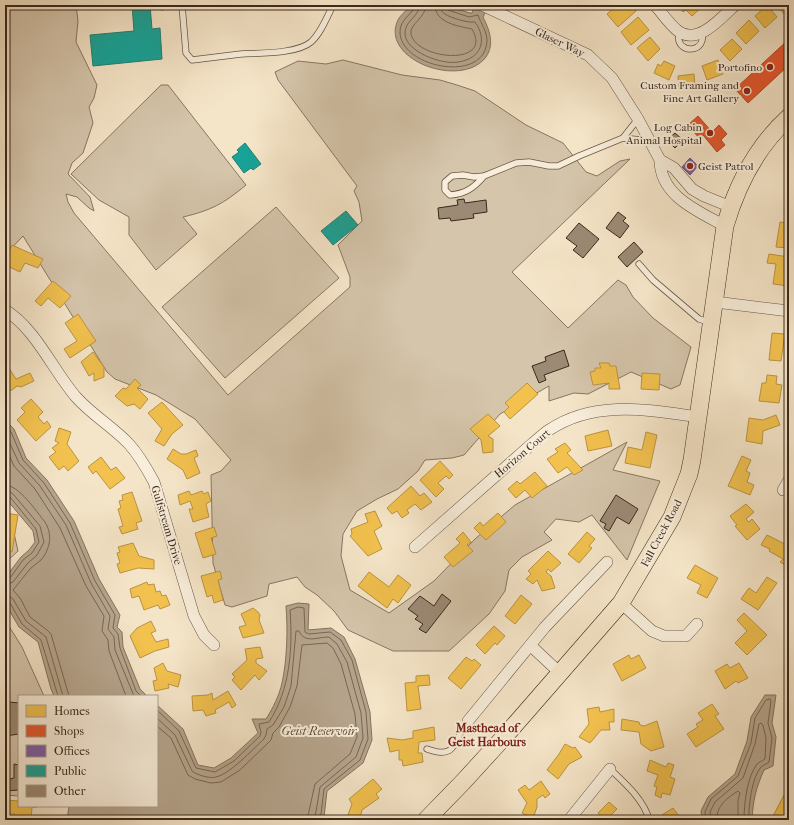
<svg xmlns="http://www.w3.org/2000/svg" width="794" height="825" viewBox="0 0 794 825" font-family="'IM FELL French Canon',serif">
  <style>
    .green { fill: #d5c5ab; stroke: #887663 }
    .water { fill: #b6a58d; stroke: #85735f }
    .homes { fill: #f2c14e; stroke: #bb933f }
    .shops { fill: #e4572e; stroke: #b14928 }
    .offices { fill: #7b5ea7; stroke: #684e7d }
    .public { fill: #17a398; stroke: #227e72 }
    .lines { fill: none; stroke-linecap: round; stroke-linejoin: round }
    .shore { stroke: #786654; stroke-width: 1 }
    .building { fill: #9c8a75; stroke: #3b281b }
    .service-casing { stroke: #6a5746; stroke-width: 7 }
    .minor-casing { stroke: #6a5746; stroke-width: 12 }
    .primary-casing { stroke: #3b281b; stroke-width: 18 }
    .service { stroke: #f8eedb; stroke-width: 5.5 }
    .minor { stroke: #f8eedb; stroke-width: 11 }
    .primary { stroke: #f5e5c8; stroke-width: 17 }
    .poi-dot { fill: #8f2418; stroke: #f8eedb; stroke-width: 1.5 }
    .labels { text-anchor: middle; stroke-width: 4; stroke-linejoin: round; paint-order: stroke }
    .street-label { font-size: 11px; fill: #3b281b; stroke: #f8eedb }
    .poi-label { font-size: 11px; fill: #3b281b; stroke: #f8eedb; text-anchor: end }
    .neighbourhood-label { font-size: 12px; font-weight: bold; fill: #7a1f14; stroke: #f8eedb }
    .water-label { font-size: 12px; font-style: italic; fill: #604e3d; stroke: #f8eedb }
  </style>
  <rect width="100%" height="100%" fill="#f5e5c8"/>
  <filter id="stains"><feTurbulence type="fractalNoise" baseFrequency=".005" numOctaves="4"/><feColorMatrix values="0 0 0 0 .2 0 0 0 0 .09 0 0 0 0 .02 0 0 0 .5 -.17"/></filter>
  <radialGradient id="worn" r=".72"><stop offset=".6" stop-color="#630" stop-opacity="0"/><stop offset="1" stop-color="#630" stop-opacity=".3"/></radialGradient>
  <path class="green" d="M5,5H76L78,21L76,42L97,85L94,98L89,107L93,123L83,153L72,163L68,174L90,197L94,211L89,208L77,197L66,194L68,202L74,213L228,395L350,287V277L338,245L362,221L359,202L354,191L357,186L278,80L275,72L298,61L326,64L343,60L402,75L440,80L457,85L475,91L526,125L563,143L586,172L597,176L620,161L630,159L512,272L568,328L618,280L626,285L633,297L653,318L691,347L680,385L671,389L631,372L588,394L574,393L549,401V386L500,414L464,455L452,458L425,460L418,471L398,489L377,499L357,511L343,534L341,556L350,590L389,613L434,581L475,539L515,505L627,442L613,470L660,481L627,560L592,515L579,522L556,519L544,532L552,540L522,557L509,570L505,591L489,614L449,651H393L348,630L334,611L317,595L305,587L297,577L269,584L267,596L232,607L225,605L213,563L211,475L221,471L231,460L195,419L156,395L115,379L107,372L23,236L5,255Z
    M161,85H168L246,185C223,204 212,210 183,217L197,234L156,270L129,235V217L99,200L71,174Z
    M276,207L339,278L225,378L162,307Z
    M5,507L11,520L18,551L5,563Z
    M5,620L22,647L44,696H19V796L5,795Z"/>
  <path class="water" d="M413,5H443L470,13H472L475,5H489L483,17C489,29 495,44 486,57C461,90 379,59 398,20C401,14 408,9 413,5Z
    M5,420L14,429L26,458L47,480L74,521L99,579L120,615L117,627L122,632L123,647L140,689L147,696H54L51,689L38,642L19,627L5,603V578L21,557L29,550L35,542L33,531L7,500L5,496Z
    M298,603L309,604L308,630L331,628L344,637L355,659L370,712L372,740L363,763L327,791L324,817L320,820H67L69,806H157V705L183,729L198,765L214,768L231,758L258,733L252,719H266C273,708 279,696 282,683C287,660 288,630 286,606Z
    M765,695H776L772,723L776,737L773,766L764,770C756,788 753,800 752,820H702L701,811L708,797L735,774L747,741L751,717Z"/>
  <path class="homes" d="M617,5H626L629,8L632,6L636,11L618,27L607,14Z
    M679,5H704L692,16L686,10L683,12L677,6Z
    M767,5L777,17L765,28L755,16Z
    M776,5H789V12L785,15Z
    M638,17L649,30L631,45L621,32Z
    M749,20L759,31L746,44L736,33Z
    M650,37L660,49L648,61L637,48Z
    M732,39L742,49L730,61L720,50Z
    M718,60L723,74L707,80L702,66Z
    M664,61L675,66L669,80L654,73L658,64L661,66Z
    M694,74L695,88L679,90L678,76Z
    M780,222L789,223V248L776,247Z
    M12,245L43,259L38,268L25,263L20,272L5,265V259Z
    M769,254L789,257V286L773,284L776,264L767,263Z
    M53,281L71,296L60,308L48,298L41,306L35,301Z
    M78,314L96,341L70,358L64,349L77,341L65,323Z
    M772,333L785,334L781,361L769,360Z
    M93,352L104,367V377L94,381V373L89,376L81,362Z
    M599,363H609L610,366H616L620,389H609V383L593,385L590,372L595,371V368H601Z
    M9,368L16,379L30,373L34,381L21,387L17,386L12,390L5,392V371Z
    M642,373L660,374L659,390L641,389Z
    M767,375L777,376L776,384L782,385L779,403L759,401L762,383H766Z
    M135,379L141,385L137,388L148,399L140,409L134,404L127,406L115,396L123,388L126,389Z
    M527,383L538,394L510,419L504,412L509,407L505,403Z
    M31,399L43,412L38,417L44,424L47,421L51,427L36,441L17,420L25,412L21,408Z
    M162,402L183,425L172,434L164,446L155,441L162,429L148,413Z
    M488,414L500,426L488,436L493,439V452L483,453L481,440L470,429Z
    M776,415L780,425L763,431L762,444L746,441L749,418L763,420Z
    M59,428L71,432L67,444L79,461L68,471L64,466L59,470L49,457L56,452L52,448L59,443L55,441Z
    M608,430L612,446L588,451L585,436Z
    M646,432L657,435L650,468L625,463L628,447L642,450Z
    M565,443L571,450L567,453L583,470L574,475L567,467L558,473L547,459L558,452L555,449Z
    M173,449L181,454H186L196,450L198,456L194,458L200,473L187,479L183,470L167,459Z
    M742,456L751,460L746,471L750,473L747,482L754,485L750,495L728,486Z
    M101,457L111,470L116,467L125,478L110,489L96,471L93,474L88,467Z
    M440,461L453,475L449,479L446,476L438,483L444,489L436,497L420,480Z
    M535,472L547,486L532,498L525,490L516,498L508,489L517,481L520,484Z
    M411,486L420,496L424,493L432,502L421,510L415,504L407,510L409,513L402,518L397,511L392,514L387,508Z
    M189,491L191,495L202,491L204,494L208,492L211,501L206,504L209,517L193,522L189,509H193L190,501L180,505L178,495Z
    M132,492L142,521L136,523L138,529L122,534L119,527L123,526L118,509L121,508L119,501L123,500L122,495Z
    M746,504L754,512L746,519L749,522L752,519L760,529L747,540L735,526L737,525L730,516Z
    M375,511L382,526L374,531L382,549L368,556L350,536L352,534L351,529L368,522L365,514Z
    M5,513L18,515L12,552L5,551Z
    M498,513L506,522L486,540L474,528L480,522L483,526Z
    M214,527L217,536L211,538L216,554L203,558L195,533Z
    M463,532L471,542L467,545L473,551L453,567L444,557L460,543L456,539Z
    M587,532L595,539L589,546L592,548L579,563L568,554Z
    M767,535L789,546V563L787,566L780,562L783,559L769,551L770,549L761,545Z
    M133,543L139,556L154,560V569L138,568L120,573L117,564L120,563L117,553L120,552L118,547Z
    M548,551L561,563L551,572L548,569L546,572L551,576L555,588L542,591L537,580L533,584L526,579L531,574L528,571Z
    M695,565L718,578L707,598L697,593L701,585L687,578Z
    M220,571L222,579L218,580L223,600L214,603L212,595L207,597L201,576Z
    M369,572L389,587L398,575L411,585L398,603L393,599L387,608L358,586Z
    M767,577L777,583L758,610L741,599L749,588L756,593Z
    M147,582L148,585L154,584L156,592L160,591L162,596L166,595L170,605L160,609L158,605L144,610L139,596L132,598L130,589Z
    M521,595L532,604L515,624L505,616Z
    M253,608L258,612L260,615L259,620L264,633L243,638L239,627L246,625L241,614Z
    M744,613L767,635L747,655L735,643L747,631L737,620Z
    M151,621L156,631L151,633L156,642L168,639L169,647L155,651L140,658L130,636L137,628Z
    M494,626L505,636L497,645L495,643L485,654L476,645Z
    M260,647L263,658L256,659V663L267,671L259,680L255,675L241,690L232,680L235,677L232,674L247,660L245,649Z
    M629,655L631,659L639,655L646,668L622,681L613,664Z
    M466,657L472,661L474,659L481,665L461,689L448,678Z
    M163,663L167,671L181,675L178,687L168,684L169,688L155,691L153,681L157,680L154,668Z
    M739,663L748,678L738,683L736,681L725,689L715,671L727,664L730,668Z
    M429,675L430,685L418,686L421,709L407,711L405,683L416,682V676Z
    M228,691L236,705L232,708L229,702L215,710L216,713L206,716L203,710L193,711L192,696L208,695L212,693L213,700Z
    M712,704L719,714L715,716L724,729L696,747L687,734L698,727L696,724L703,720L698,713Z
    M599,707L600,712L614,709V722H609L610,730H601L590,743L579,737L589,724L587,709Z
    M622,719L639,722L640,725L644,726L657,721L664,747L651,751L641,744L639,732L621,730Z
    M434,727L435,740L419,742L418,753H422L423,762L403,766L402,760H399V750L390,752L387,738L402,740L413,738V731Z
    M565,744L573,748L575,747L582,757L569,764L558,779L547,770L559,754Z
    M650,760L666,767L668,763L674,765L670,777L675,779L670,795L662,793L661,798L655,795L657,787L654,786L658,775L647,771Z
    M373,779L382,789L376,794L379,798L362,810L360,820H346L352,804L349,799Z
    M541,781L550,794L545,798L543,795L537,799V807L533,818L522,813L527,803L518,790L525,785L529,790Z
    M784,795L789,797V820H771Z
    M5,800L19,801V806L37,807H32L31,820H15V814H5Z
    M609,802L617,809L608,818V820H604L598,813Z
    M673,808L682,820H666L662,815Z"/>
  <path class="shops" d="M789,39V65L748,103L735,89Z
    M698,116L712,132L719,125L727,134L721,140L725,145L717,152L703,135L699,138L688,125Z"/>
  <path class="offices" d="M690,158L698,166L690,175L682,167Z"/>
  <path class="public" d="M132,5H150L152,29L160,28L162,59L93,66L90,35L134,31Z
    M150,5H177V8L161,10V6L150,7Z
    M245,143L261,164L253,170L251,168L244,173L232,157L239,152L237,150Z
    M346,211L358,225L333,245L321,231Z"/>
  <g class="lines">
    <path class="shore" d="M415,5C414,14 399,19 400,33C402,68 485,84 487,41C487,31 481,24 478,15L469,17L448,10L446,5
      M420,5C419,17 404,21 405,34C406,52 442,65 458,62C481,59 488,40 475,22C468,23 451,18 445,14C441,12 441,9 441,5
      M426,5C426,18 409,24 411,34C416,60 494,67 472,29C458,26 435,23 435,5
      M5,426L11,432L23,460L44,483L70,523L95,581L115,615L113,628L118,634L120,648L136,691L141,696
      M5,433L19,463L40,486L66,525L91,583L110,616L108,629L114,637L115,650L134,696
      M5,446L14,466L35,489L60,528L86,586L104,616L102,631L108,640L109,651L126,696
      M5,485C19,485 36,511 45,522C53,535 50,549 41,560C38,563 34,565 31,568C25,575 18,584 13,590L20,598L30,617L47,630L51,634L69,696
      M5,491H9L13,494L40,526L44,542L37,555L27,564L13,582L5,585
      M5,496L10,497L36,529L39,542L32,553L23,560L10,578L5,580
      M5,596H9L13,599L26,621L46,637L63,696
      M5,601L10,603L22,624L41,640L58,696
      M157,710L179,731L196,768L215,772L234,761L260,736L261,732L259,724L269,722C290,690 293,648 290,610L298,607L304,608L305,632L309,634L330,632L341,640L352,660L366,712L368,739L360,760L324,789L321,814L318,820
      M157,718L175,735L192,771C197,775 210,779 216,777C230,774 253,749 264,739L266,735L267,729L273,725L284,707L291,686L296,631H299C305,644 317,637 329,637L337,644L347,662L361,713L363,738L356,757L320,787L316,812L313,820
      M157,726L171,738L188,775L195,779L211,783L221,782L240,770L267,744L271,740L273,733L279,727L290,707L297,686L302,645L327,643L333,648L341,664L355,714L357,737L350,754L315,784L307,820
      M706,820L705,812L711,799L738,776L751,743L755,718L766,700L770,699L771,701L768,723L772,738L769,762C767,764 763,765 761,767C752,777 748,807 749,820
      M711,820L710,812L715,802L743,778L755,744L759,724L761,723L763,725L766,738L765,759C762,761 759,762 757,764C747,777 744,804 744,820
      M717,820C716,806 727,798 738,791L740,793L738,800V820"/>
  </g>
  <path class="building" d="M675,133L683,140L675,148L667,140Z
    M464,199L465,203L486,200L487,212L473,214L474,218L451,221L450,218L439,219L438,208L458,205L457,200Z
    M618,212L626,218L623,221L629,226L620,238L606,228Z
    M579,223L599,239L583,258L573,250L577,246L566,238Z
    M634,242L643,252L627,267L618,257Z
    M564,350L569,366L544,375L546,380L539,383L532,366L546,361L545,357Z
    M616,495L638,509L629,524L617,517L609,531L604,528L606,524L600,521Z
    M442,594L451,601L426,633L419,629L423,624L415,619L418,616L408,609L420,596L434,606Z
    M9,702L19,703V734L5,736V723H6Z
    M14,764L19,765V790L5,791V780L14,778Z"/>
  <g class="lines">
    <defs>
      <path id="service" d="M182,5L186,53L192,60C208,58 225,56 241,54C259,53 297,54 311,42C321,33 327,17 333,5
        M679,32C679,35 678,38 679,41C683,54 706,51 702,33
        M623,138L650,141
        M484,176C474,188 465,194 450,195L445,190V182L452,176L463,175L474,177L484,176L516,163L529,162L549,166H558L579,156L623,138L638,119
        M639,264L653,280L699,319L709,322
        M427,749C459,761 453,738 468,721
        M610,769C624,782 645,801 649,820"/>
      <path id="minor" d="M482,5L588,55L612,78L638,119L660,160L674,168L692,189L704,196L731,207
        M655,5C662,13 669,24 678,31C698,46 722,17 735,5
        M660,160C660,196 698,211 725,226
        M715,302L789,311
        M5,310C35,328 53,370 76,397C92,415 113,427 129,444C139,455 147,469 154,482L194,616L204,635L214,645
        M783,490L789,480
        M415,547L533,443C538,439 543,434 549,430C595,399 649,410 699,417
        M621,603L652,631L664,636H686L697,624
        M530,645L560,673
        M468,721L545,627L607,562
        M569,820L610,769"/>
      <path id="primary" d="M426,820L463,782L505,736L621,603L672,517L689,474L692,460L725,226C737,185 757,146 789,117"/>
    </defs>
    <use href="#service" class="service-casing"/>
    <use href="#minor" class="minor-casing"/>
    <use href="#primary" class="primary-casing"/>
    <use href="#service" class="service"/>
    <use href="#minor" class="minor"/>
    <use href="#primary" class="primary"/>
  </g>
  <g class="poi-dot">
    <circle cx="770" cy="67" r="4"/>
    <circle cx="747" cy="91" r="4"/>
    <circle cx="710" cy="133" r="4"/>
    <circle cx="690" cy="166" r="4"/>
  </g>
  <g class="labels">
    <g class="street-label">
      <text transform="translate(560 42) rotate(26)" y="4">Glaser Way</text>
      <text transform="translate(522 453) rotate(-40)" y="4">Horizon Court</text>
      <text transform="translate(167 525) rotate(73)" y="4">Gulfstream Drive</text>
      <text transform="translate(661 533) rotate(-62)" y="4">Fall Creek Road</text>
    </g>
    <g class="poi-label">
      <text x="762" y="71">Portofino</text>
      <text x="739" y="89">Custom Framing and<tspan x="739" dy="13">Fine Art Gallery</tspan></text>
      <text x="702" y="131">Log Cabin<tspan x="702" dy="13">Animal Hospital</tspan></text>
      <text x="698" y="170" text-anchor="start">Geist Patrol</text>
    </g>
    <g class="neighbourhood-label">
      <text x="487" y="732">Masthead of<tspan x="487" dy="14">Geist Harbours</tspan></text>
    </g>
    <g class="water-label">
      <text x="319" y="735">Geist Reservoir</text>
    </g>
  </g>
  <rect width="794" height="825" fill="none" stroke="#f5e5c8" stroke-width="20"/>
  <rect x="6" y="6" width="782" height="813" fill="none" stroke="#3b281b" stroke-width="2"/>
  <rect x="10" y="10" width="774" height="805" fill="none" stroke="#3b281b"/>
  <rect x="18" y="695" width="140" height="112" fill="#f8eedb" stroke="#ac9f8e"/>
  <rect x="26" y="705" width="20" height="12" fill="#f2c14e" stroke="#ac9f8e"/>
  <text x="54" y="715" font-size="12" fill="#3b281b">Homes</text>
  <rect x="26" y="725" width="20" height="12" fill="#e4572e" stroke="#ac9f8e"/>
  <text x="54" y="735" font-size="12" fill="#3b281b">Shops</text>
  <rect x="26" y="745" width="20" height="12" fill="#7b5ea7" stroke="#ac9f8e"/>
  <text x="54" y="755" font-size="12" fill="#3b281b">Offices</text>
  <rect x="26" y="765" width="20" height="12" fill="#17a398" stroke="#ac9f8e"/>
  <text x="54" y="775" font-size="12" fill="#3b281b">Public</text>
  <rect x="26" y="785" width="20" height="12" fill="#9c8a75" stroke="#ac9f8e"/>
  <text x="54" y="795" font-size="12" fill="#3b281b">Other</text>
  <rect width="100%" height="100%" filter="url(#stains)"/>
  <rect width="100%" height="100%" fill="url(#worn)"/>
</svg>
